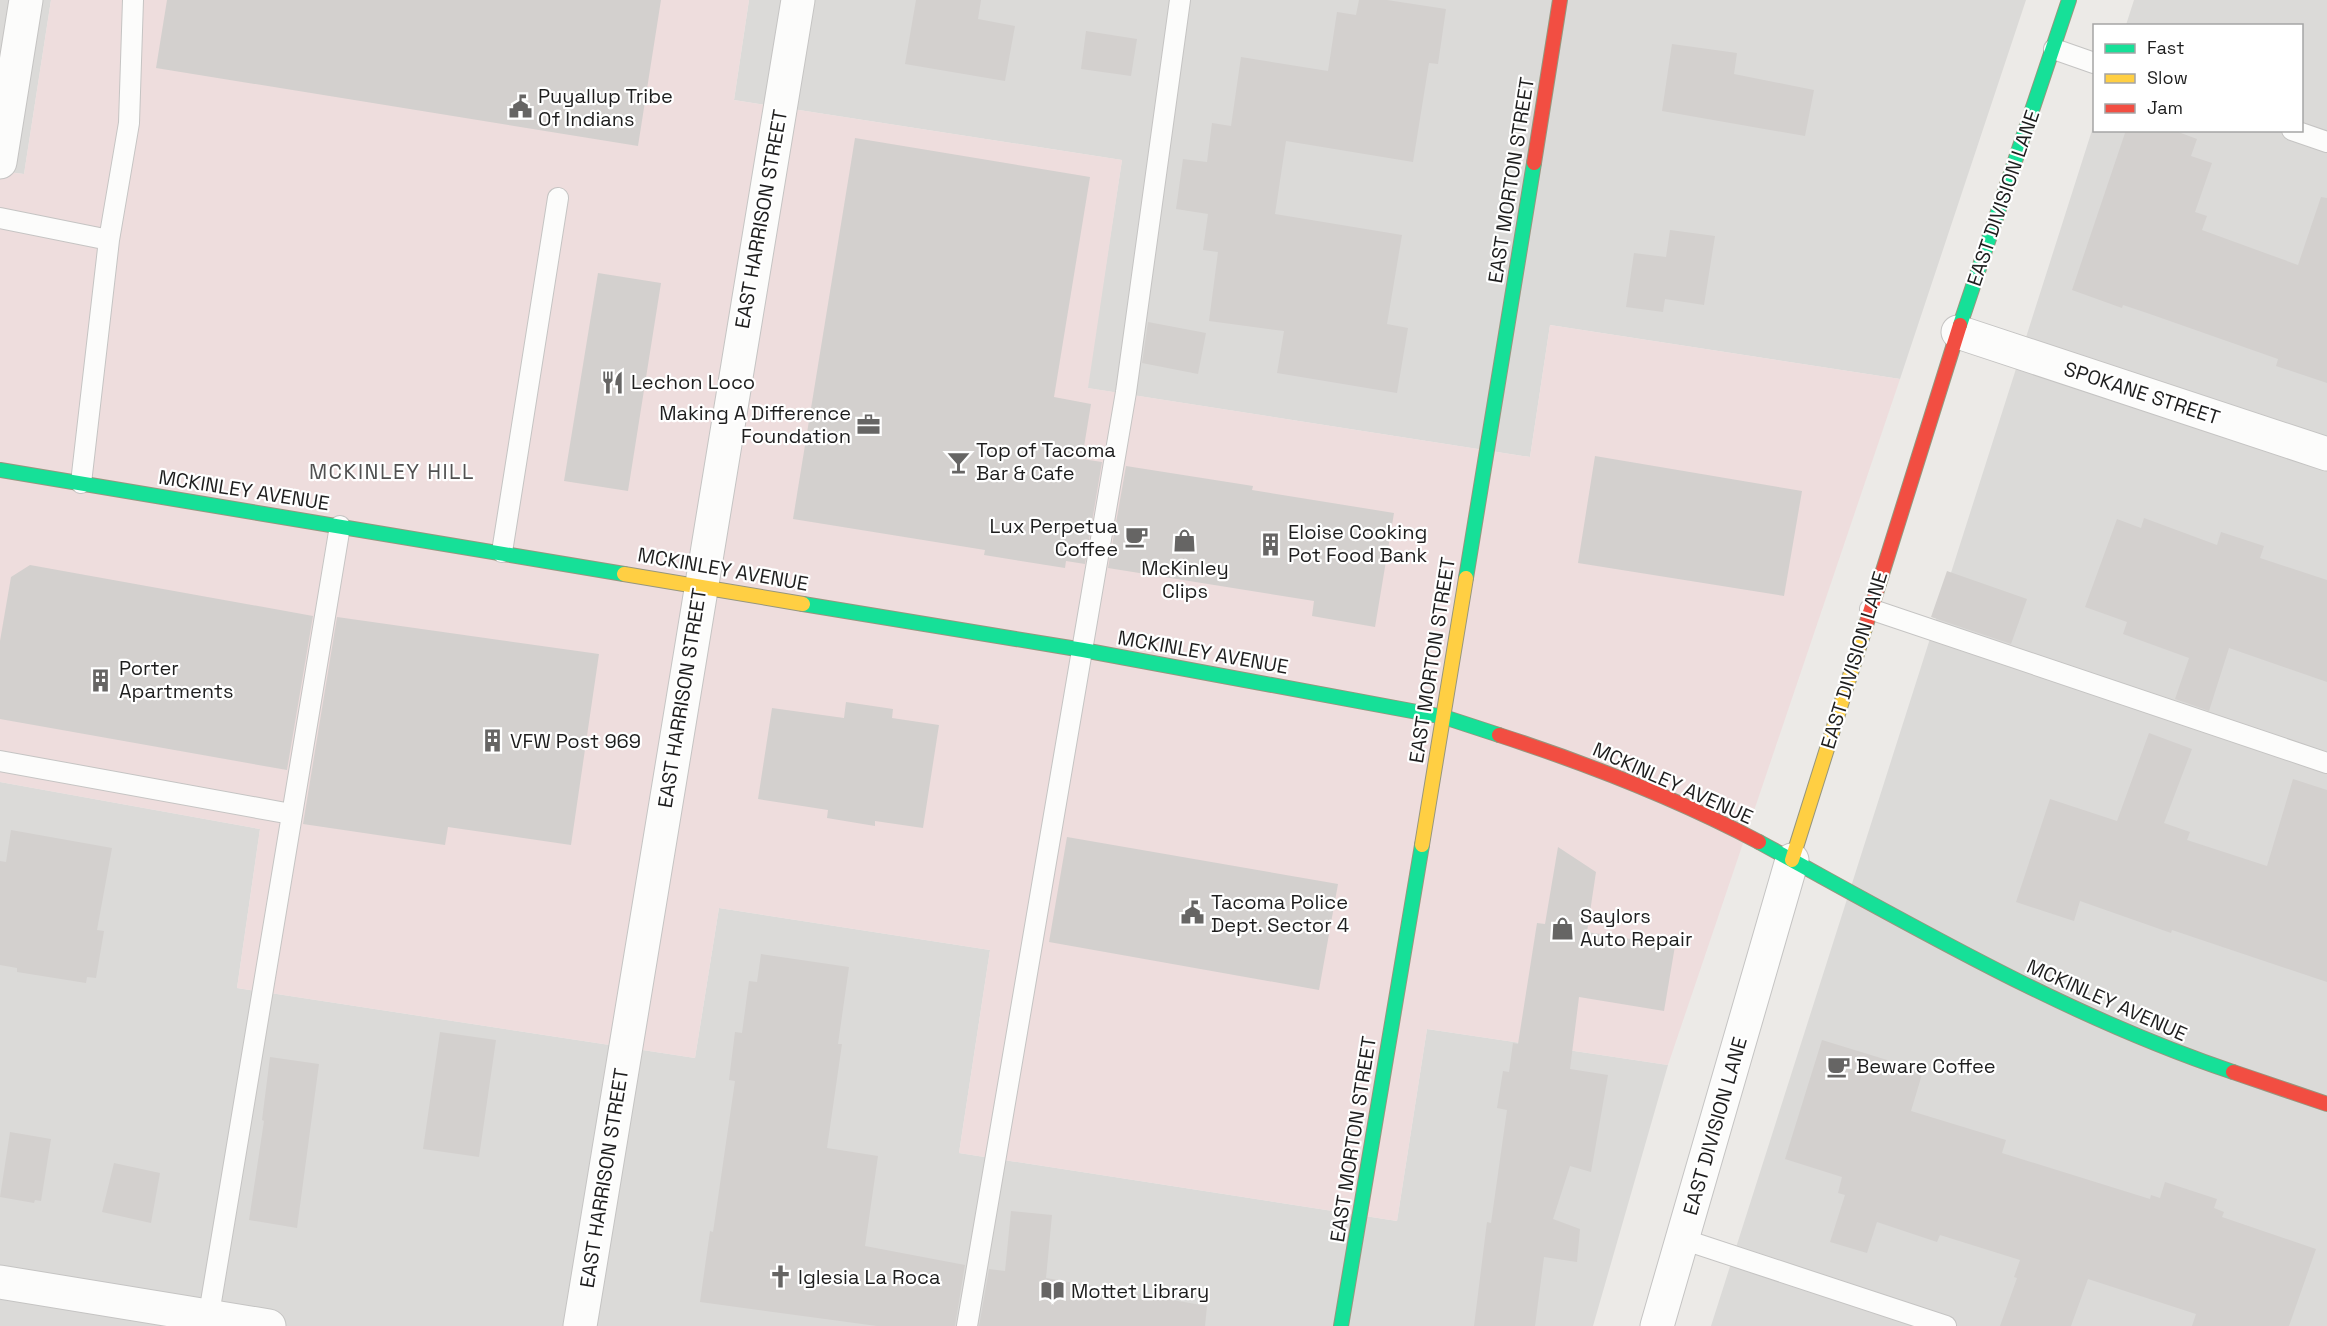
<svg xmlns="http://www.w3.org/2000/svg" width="2327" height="1326" viewBox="0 0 2327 1326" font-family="'Space Grotesk',sans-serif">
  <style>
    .residential { fill: #dbdad8 }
    .commercial { fill: #edd }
    .building { fill: #d3d0ce }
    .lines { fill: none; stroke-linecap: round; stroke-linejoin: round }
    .lane-casing { stroke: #c5c4c3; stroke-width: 22 }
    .street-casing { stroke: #c5c4c3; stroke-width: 35 }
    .fast-casing { stroke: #96967e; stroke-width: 16 }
    .slow-casing { stroke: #96967e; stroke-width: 16 }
    .jam-casing { stroke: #96967e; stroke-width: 16 }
    .lane { stroke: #fcfcfb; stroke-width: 20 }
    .street { stroke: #fcfcfb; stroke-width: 33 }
    .fast { stroke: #16e098; stroke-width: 14 }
    .slow { stroke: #ffcf43; stroke-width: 14 }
    .jam { stroke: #f24e42; stroke-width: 14 }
    .labels { text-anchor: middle; stroke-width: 4.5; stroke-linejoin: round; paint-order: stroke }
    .poi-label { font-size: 20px; fill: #1e1e1e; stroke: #fff; text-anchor: start }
    .street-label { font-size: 20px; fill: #1e1e1e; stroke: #fff }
    .neighbourhood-label { font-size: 21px; letter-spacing: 1.5px; fill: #515151; stroke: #fff }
  </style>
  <rect width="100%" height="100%" fill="#eceae7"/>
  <path class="residential" d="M0,0H51L24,174L0,171Z
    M749,0H2026L1900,379L1550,325L1530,457L1087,388L1122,160L734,100Z
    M2134,0H2327V1326H1711L2094,124V130H2302V26L2126,25Z
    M0,782L260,829L237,988L695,1058L719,908L990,950L959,1153L1397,1221L1427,1029L1668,1065L1593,1326H0Z"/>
  <path class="commercial" d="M51,0H749L734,100L1122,160L1088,388L1530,457L1550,325L1900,379L1668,1065L1427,1029L1397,1221L959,1153L990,950L719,908L695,1058L237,988L260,829L0,782V171L24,174Z"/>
  <path class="building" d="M167,0H661L638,146L156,68Z
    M916,0H981L978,19L1015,26L1005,81L905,64Z
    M1359,0H1387L1446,9L1438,64L1429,63L1413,162L1286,141L1275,214L1402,235L1387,324L1408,328L1397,393L1277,373L1284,331L1209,321L1218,252L1203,250L1208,214L1176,209L1183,159L1207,162L1212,123L1231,126L1241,57L1328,71L1337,12L1356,15Z
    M1086,31L1137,39L1131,76L1081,69Z
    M1672,44L1737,53L1734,74L1814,90L1805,136L1662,111Z
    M2126,130H2173L2197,139L2191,156L2212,163L2195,212L2207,216L2202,230L2298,265L2321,197L2327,198V383L2276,366L2278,359L2147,313L2123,305L2122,308L2072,290Z
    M855,138L1090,177L1054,397L1091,404L1082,459L1102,462L1085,564L1066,561L1065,568L984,555L985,550L793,519Z
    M1670,230L1715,236L1704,305L1665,299L1663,312L1626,307L1634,253L1666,257Z
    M598,273L661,283L628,491L564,481Z
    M1148,322L1206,333L1198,374L1142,363Z
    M1595,456L1802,491L1784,596L1578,563Z
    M1126,466L1253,486L1252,490L1394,513L1375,627L1312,616L1314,601L1108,568Z
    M2144,518L2217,545L2221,532L2264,546L2260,558L2327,580V682L2229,648L2209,711L2175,699L2189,658L2123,634L2127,622L2085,607L2117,519L2141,528Z
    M30,565L313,616L287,770L0,719V641L11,577Z
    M1947,571L2027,599L2011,644L1931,617Z
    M337,617L599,654L571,845L448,827L445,845L303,824Z
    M846,702L893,709L892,718L939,725L923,828L875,821V826L827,818L828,810L758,799L772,708L844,718Z
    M2149,733L2192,749L2164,823L2190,832L2187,840L2267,866L2293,779L2327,790V982L2172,930L2171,933L2080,901L2074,921L2016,902L2050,799L2117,821Z
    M11,830L112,848L97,930L104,931L96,978L87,977L86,983L17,972V968L0,965V861L6,862Z
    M1067,837L1338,884L1319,990L1049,942Z
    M1558,847L1596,872L1587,932L1675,946L1664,1011L1579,997L1570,1069L1608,1075L1591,1172L1570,1166L1553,1219L1580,1229L1577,1262L1544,1257L1535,1326H1474L1487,1222L1491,1223L1507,1110L1497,1108L1503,1071L1509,1072L1513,1043L1518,1044L1537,923L1545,924Z
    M761,954L849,967L838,1044H842L827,1148L878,1156L865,1246L965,1265L955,1326H877L700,1302L710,1231L713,1232L735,1081L729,1080L735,1032L742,1033L749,981L757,982Z
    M440,1032L496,1040L479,1157L423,1149Z
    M1822,1040L1923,1071L1911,1111L2006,1140L2002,1153L2150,1199L2151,1195L2160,1198L2165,1182L2217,1199L2214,1208L2224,1212L2222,1217L2316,1249L2289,1326H2192L2196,1314L2088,1279L2071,1326H2000L2017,1278L2014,1277L2020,1260L1940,1235L1937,1242L1877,1222L1867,1253L1830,1242L1845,1195L1838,1193L1842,1177L1785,1159Z
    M270,1057L319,1064L297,1228L249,1220L264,1121L262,1120Z
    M10,1132L51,1139L41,1201L35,1200L34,1203L0,1197Z
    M114,1163L160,1173L151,1223L102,1212Z
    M1011,1211L1052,1215L1046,1278L1207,1306L1205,1326H979L989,1269L1005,1271Z"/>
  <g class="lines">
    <defs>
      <path id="lane" d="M2054,49L2094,63
        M2292,130L2327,142
        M0,218L109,240
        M81,483L109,240L129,123L133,0
        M502,552L558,198
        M1870,609L2327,763
        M0,761L291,814
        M1682,1239L1946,1326
        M207,1326L340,526
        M967,1326L1126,392L1180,0"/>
      <path id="street" d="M0,162L26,0
        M1958,332L2327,454
        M0,1282L269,1326
        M580,1326L798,0
        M1657,1326L1792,860"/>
      <path id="fast" d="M1960,325L2069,0
        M0,470L624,574
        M1466,578L1534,163
        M803,604L1083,650L1444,717L1499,735
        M1759,842C1913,926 2066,1016 2233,1072
        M1341,1326L1422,845"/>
      <path id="slow" d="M624,574L803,604
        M1422,845L1466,578
        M1792,860L1866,625"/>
      <path id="jam" d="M1534,163L1560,0
        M1866,625L1960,325
        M1499,735C1588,764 1676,798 1759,842
        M2233,1072L2327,1104"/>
    </defs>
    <use href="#lane" class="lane-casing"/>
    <use href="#street" class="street-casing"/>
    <use href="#fast" class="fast-casing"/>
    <use href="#slow" class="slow-casing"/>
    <use href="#jam" class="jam-casing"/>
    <use href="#lane" class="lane"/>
    <use href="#street" class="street"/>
    <use href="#fast" class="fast"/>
    <use href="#slow" class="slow"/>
    <use href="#jam" class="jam"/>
  </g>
  <defs>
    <symbol id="civic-bare" viewBox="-9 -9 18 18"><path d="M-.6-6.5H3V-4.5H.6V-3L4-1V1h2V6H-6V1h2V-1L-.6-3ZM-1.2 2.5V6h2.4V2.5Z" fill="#666564" stroke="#fff" stroke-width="2.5" paint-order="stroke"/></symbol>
    <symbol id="restaurant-bare" viewBox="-9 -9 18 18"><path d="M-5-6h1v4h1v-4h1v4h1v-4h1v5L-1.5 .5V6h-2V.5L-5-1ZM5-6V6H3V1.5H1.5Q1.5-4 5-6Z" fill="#666564" stroke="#fff" stroke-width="2.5" paint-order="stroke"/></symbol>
    <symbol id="office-bare" viewBox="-9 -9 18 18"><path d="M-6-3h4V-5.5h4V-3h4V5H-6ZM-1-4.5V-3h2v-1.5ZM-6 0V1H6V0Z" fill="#666564" stroke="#fff" stroke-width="2.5" paint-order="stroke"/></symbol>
    <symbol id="bar-bare" viewBox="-9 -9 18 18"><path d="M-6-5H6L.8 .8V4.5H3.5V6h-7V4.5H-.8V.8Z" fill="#666564" stroke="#fff" stroke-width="2.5" paint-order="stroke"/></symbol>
    <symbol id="cafe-bare" viewBox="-9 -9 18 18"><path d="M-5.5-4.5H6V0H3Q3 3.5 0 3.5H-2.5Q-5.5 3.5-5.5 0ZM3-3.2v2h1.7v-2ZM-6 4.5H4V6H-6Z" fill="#666564" stroke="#fff" stroke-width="2.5" paint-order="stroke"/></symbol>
    <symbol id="shop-bare" viewBox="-9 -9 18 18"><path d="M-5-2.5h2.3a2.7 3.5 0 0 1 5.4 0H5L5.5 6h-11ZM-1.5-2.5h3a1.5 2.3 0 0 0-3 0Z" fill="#666564" stroke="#fff" stroke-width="2.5" paint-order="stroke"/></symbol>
    <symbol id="building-bare" viewBox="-9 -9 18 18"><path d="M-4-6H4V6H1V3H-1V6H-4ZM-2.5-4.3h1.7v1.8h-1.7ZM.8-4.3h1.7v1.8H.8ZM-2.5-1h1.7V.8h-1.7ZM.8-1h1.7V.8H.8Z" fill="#666564" stroke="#fff" stroke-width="2.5" paint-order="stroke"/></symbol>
    <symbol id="church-bare" viewBox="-9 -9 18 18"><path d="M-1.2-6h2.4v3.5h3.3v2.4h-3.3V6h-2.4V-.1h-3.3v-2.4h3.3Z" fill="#666564" stroke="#fff" stroke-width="2.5" paint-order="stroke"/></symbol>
    <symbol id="library-bare" viewBox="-9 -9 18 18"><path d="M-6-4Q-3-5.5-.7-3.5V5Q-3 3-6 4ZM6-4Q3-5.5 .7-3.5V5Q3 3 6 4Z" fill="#666564" stroke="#fff" stroke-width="2.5" paint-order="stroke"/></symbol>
  </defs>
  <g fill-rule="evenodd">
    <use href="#civic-bare" x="504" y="90" width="33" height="33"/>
    <use href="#restaurant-bare" x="596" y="366" width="33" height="33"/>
    <use href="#office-bare" x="852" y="408" width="33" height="33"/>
    <use href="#bar-bare" x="942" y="446" width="33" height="33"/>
    <use href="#cafe-bare" x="1120" y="520" width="33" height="33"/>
    <use href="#shop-bare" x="1168" y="524" width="33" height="33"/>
    <use href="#building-bare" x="1254" y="528" width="33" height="33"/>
    <use href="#building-bare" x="84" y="664" width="33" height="33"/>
    <use href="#building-bare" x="476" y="724" width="33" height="33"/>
    <use href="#civic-bare" x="1176" y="896" width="33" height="33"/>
    <use href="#shop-bare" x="1546" y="912" width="33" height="33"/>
    <use href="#cafe-bare" x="1822" y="1050" width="33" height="33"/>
    <use href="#church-bare" x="764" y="1260" width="33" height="33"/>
    <use href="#library-bare" x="1036" y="1274" width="33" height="33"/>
  </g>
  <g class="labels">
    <g class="poi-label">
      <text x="538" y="103">Puyallup Tribe<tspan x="538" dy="23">Of Indians</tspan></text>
      <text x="631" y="389">Lechon Loco</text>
      <text x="851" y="420" text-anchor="end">Making A Difference<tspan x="851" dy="23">Foundation</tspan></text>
      <text x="976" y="457">Top of Tacoma<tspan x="976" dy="23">Bar &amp; Cafe</tspan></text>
      <text x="1118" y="533" text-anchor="end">Lux Perpetua<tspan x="1118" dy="23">Coffee</tspan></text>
      <text x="1288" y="539">Eloise Cooking<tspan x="1288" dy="23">Pot Food Bank</tspan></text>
      <text x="1185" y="575" text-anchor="middle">McKinley<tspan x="1185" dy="23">Clips</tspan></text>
      <text x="119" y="675">Porter<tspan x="119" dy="23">Apartments</tspan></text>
      <text x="510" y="748">VFW Post 969</text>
      <text x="1211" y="909">Tacoma Police<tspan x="1211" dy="23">Dept. Sector 4</tspan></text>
      <text x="1580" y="923">Saylors<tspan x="1580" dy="23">Auto Repair</tspan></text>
      <text x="1856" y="1073">Beware Coffee</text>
      <text x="798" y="1284">Iglesia La Roca</text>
      <text x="1071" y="1298">Mottet Library</text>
    </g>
    <g class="street-label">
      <text transform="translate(1511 180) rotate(-81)" y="7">EAST MORTON STREET</text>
      <text transform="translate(2003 198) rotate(-71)" y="7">EAST DIVISION LANE</text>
      <text transform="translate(761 219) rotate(-80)" y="7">EAST HARRISON STREET</text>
      <text transform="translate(2142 393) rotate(18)" y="7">SPOKANE STREET</text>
      <text transform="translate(244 490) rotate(9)" y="7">MCKINLEY AVENUE</text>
      <text transform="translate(723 569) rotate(10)" y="7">MCKINLEY AVENUE</text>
      <text transform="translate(1203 652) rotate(10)" y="7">MCKINLEY AVENUE</text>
      <text transform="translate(1432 660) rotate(-81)" y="7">EAST MORTON STREET</text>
      <text transform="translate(1854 660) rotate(-73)" y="7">EAST DIVISION LANE</text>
      <text transform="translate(682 698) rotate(-81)" y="7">EAST HARRISON STREET</text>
      <text transform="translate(1673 783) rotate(24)" y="7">MCKINLEY AVENUE</text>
      <text transform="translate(2107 1000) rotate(24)" y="7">MCKINLEY AVENUE</text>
      <text transform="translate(1715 1126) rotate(-74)" y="7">EAST DIVISION LANE</text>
      <text transform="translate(1353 1139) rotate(-81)" y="7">EAST MORTON STREET</text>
      <text transform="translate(604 1178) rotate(-81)" y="7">EAST HARRISON STREET</text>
    </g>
    <g class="neighbourhood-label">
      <text x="392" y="479">MCKINLEY HILL</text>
    </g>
  </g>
  <rect x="2093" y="24" width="210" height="108" fill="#ffffff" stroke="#a5a5a5" stroke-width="1.5"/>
  <rect x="2105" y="44" width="30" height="9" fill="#16e098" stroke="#a5a5a5" stroke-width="1.5"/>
  <text x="2147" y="54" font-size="18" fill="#1e1e1e">Fast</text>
  <rect x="2105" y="74" width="30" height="9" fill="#ffcf43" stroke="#a5a5a5" stroke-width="1.5"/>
  <text x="2147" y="84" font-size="18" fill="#1e1e1e">Slow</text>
  <rect x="2105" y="104" width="30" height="9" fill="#f24e42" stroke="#a5a5a5" stroke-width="1.5"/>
  <text x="2147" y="114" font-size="18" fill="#1e1e1e">Jam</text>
</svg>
